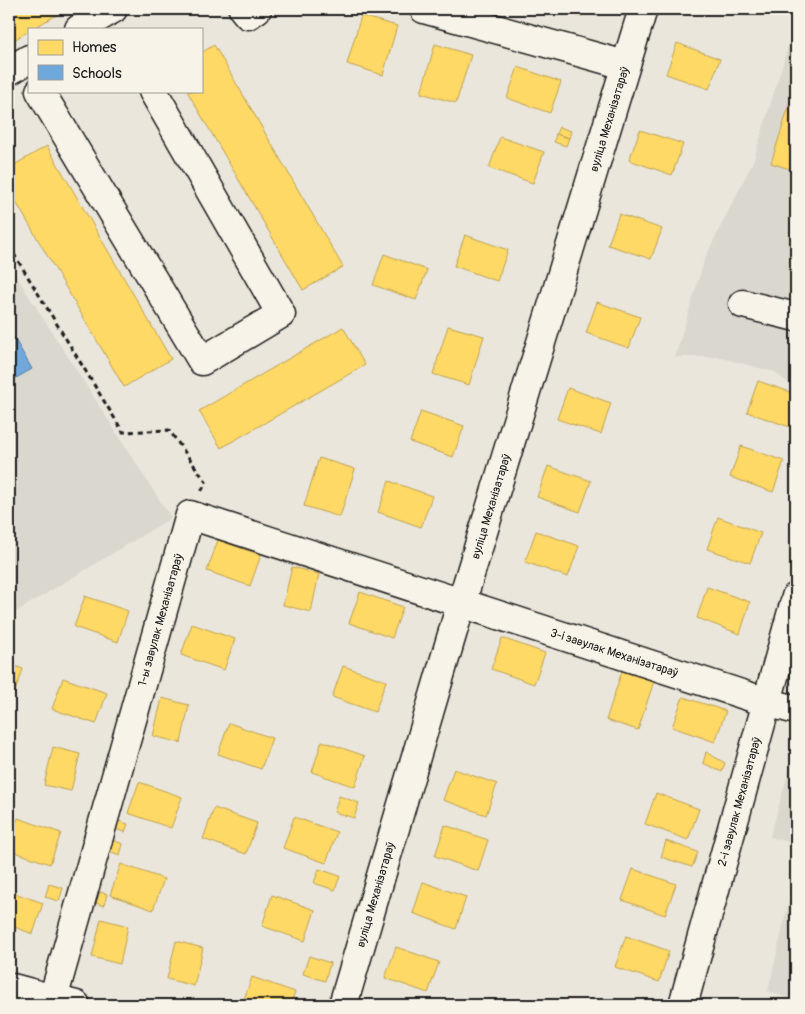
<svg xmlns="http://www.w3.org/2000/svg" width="805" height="1014" viewBox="0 0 805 1014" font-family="Pangolin,sans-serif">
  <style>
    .built { fill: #dad7ce }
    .homes { fill: #ffd966; stroke: #bba050 }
    .schools { fill: #6fa8dc; stroke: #567ea2 }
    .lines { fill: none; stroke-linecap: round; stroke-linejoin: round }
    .minor-casing { stroke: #1c1c1c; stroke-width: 31 }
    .major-casing { stroke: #1c1c1c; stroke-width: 31 }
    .path { stroke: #1c1c1c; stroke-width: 3; stroke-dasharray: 5 4; stroke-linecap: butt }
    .minor { stroke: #f7f3e8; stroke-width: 28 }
    .major { stroke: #f7f3e8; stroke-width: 28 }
    .labels { text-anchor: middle; stroke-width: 5; stroke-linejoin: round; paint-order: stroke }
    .street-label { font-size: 12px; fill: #1c1c1c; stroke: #f7f3e8 }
  </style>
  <rect width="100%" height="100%" fill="#eae6dc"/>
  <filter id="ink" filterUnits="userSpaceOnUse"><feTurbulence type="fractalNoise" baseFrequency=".02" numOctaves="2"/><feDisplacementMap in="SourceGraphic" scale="10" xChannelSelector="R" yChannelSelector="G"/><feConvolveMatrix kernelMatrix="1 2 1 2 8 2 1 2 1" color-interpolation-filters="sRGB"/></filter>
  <g filter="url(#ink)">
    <path class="built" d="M796,20V390L775,372L718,357H675L705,258L753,162Z
      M9,265L171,518L9,616Z
      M796,745V844L770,837Z
      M796,871V1001L768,991Z"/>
    <path class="homes" d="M9,9H67L32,29H29V31L9,43Z
      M558,9H584L581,17Z
      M361,16L397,26L383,75L347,64Z
      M677,43L720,59L709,89L666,74Z
      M435,44L471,55L456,103L421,93Z
      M214,45L343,267L303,290L187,91H201V53Z
      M518,67L561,82L550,113L507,98Z
      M796,84V171L771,163Z
      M559,127L571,131L569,138L556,134Z
      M640,130L683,144L672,175L629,160Z
      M556,134L569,138L566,146L554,142Z
      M500,137L544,152L533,183L489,168Z
      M47,146L171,359L124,387L9,190V168Z
      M619,214L662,229L651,259L608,245Z
      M465,235L508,250L497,281L454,266Z
      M384,254L427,270L416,300L373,285Z
      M597,302L640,317L629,348L586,333Z
      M448,326L484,336L469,385L433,374Z
      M343,327L365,365L221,448L199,411Z
      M758,381L796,394V408L790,427L747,412Z
      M568,388L611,403L601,434L557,419Z
      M421,411L464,426L453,457L410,442Z
      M741,446L784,461L773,492L730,477Z
      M319,458L355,469L340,517L304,506Z
      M548,466L591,481L580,512L537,497Z
      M389,481L432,496L421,527L378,512Z
      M718,517L761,533L750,563L707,549Z
      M536,531L579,546L568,577L525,562Z
      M218,540L261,555L250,586L207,571Z
      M292,567L319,574L311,612L283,605Z
      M707,587L750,602L740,634L697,618Z
      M360,592L403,607L392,638L349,623Z
      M85,596L128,611L118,642L74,627Z
      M192,624L235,639L224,670L181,655Z
      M502,638L545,653L534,684L491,669Z
      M9,664L23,669L12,700L9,699Z
      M343,666L386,681L375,712L332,697Z
      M622,671L654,681L638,730L606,720Z
      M63,678L107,693L96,724L52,709Z
      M683,697L726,711L715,742L672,727Z
      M162,698L189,705L181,743L153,736Z
      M229,723L272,738L261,769L218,754Z
      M322,741L365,756L355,787L312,772Z
      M53,747L80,754L71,791L44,785Z
      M706,752L725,763L722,772L703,763Z
      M454,769L497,784L486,815L443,800Z
      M139,782L182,797L171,828L128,813Z
      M656,793L699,809L688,840L645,824Z
      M339,796L359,803L354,818L334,812Z
      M214,808L257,823L246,854L203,839Z
      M294,817L337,832L326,863L283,848Z
      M18,818L61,833L50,864L9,850V844Z
      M118,821L128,824L125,832L115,829Z
      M445,825L488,840L478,871L435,856Z
      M113,840L123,844L120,855L109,851Z
      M666,841L698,852L692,867L661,857Z
      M121,864L164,879L153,910L110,895Z
      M319,869L340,876L335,890L314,883Z
      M633,869L676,884L665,915L622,900Z
      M423,882L466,897L456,929L413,913Z
      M49,884L63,888L59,901L45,897Z
      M9,891L43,903L33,934L9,925Z
      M100,892L107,894L104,906L96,903Z
      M272,895L315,910L305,941L262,926Z
      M101,919L128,926L120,964L92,957Z
      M626,936L669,951L659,982L615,967Z
      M176,941L203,948L194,986L167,979Z
      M396,947L439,962L428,993L385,978Z
      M309,956L330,963L325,981L303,974Z
      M252,977L295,992L290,1005H242Z"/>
    <path class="schools" d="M9,329L32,369L9,382Z"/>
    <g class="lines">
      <defs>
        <g id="minor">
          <path d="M243,9L248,15L257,9"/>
          <path d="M424,9L625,65"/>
          <path d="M79,29L113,9"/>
          <path d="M9,71L29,59"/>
          <path d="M40,91L202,361L281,314L153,91"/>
          <path d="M743,304L796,317"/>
          <path d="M9,987L76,1005"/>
          <path id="s1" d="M53,999L190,515L766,702L796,710"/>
          <path id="s2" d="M683,1005L796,597"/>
        </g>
        <g id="major">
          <path id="s3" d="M343,1005L461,604L643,9"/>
        </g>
      </defs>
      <use href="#minor" class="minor-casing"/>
      <use href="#major" class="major-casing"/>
      <path class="path" d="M9,246L123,432L169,430L206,482L201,492"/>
      <use href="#minor" class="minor"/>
      <use href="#major" class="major"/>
    </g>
  </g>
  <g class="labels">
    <g class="street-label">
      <text dy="4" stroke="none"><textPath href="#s3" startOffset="925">вуліца Механізатараў</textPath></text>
      <text dy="4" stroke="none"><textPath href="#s3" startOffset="520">вуліца Механізатараў</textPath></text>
      <text dy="4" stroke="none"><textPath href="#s1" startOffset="394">1-ы завулак Механізатараў</textPath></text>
      <text dy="4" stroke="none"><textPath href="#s1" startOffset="949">3-і завулак Механізатараў</textPath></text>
      <text dy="4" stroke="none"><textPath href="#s2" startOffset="211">2-і завулак Механізатараў</textPath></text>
      <text dy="4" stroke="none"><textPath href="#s3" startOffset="115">вуліца Механізатараў</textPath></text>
    </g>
  </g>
  <rect width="805" height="1014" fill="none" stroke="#f7f3e8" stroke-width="30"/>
  <rect x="15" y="15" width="775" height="984" fill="none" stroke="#1c1c1c" stroke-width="2" filter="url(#ink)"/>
  <rect x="28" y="28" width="175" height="65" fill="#f7f3e8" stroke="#9f9d96"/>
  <rect x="38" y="40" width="25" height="15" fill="#ffd966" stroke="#9f9d96"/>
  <text x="72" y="52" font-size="15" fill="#1c1c1c">Homes</text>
  <rect x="38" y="65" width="25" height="15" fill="#6fa8dc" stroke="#9f9d96"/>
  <text x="72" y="78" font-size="15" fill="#1c1c1c">Schools</text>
</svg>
